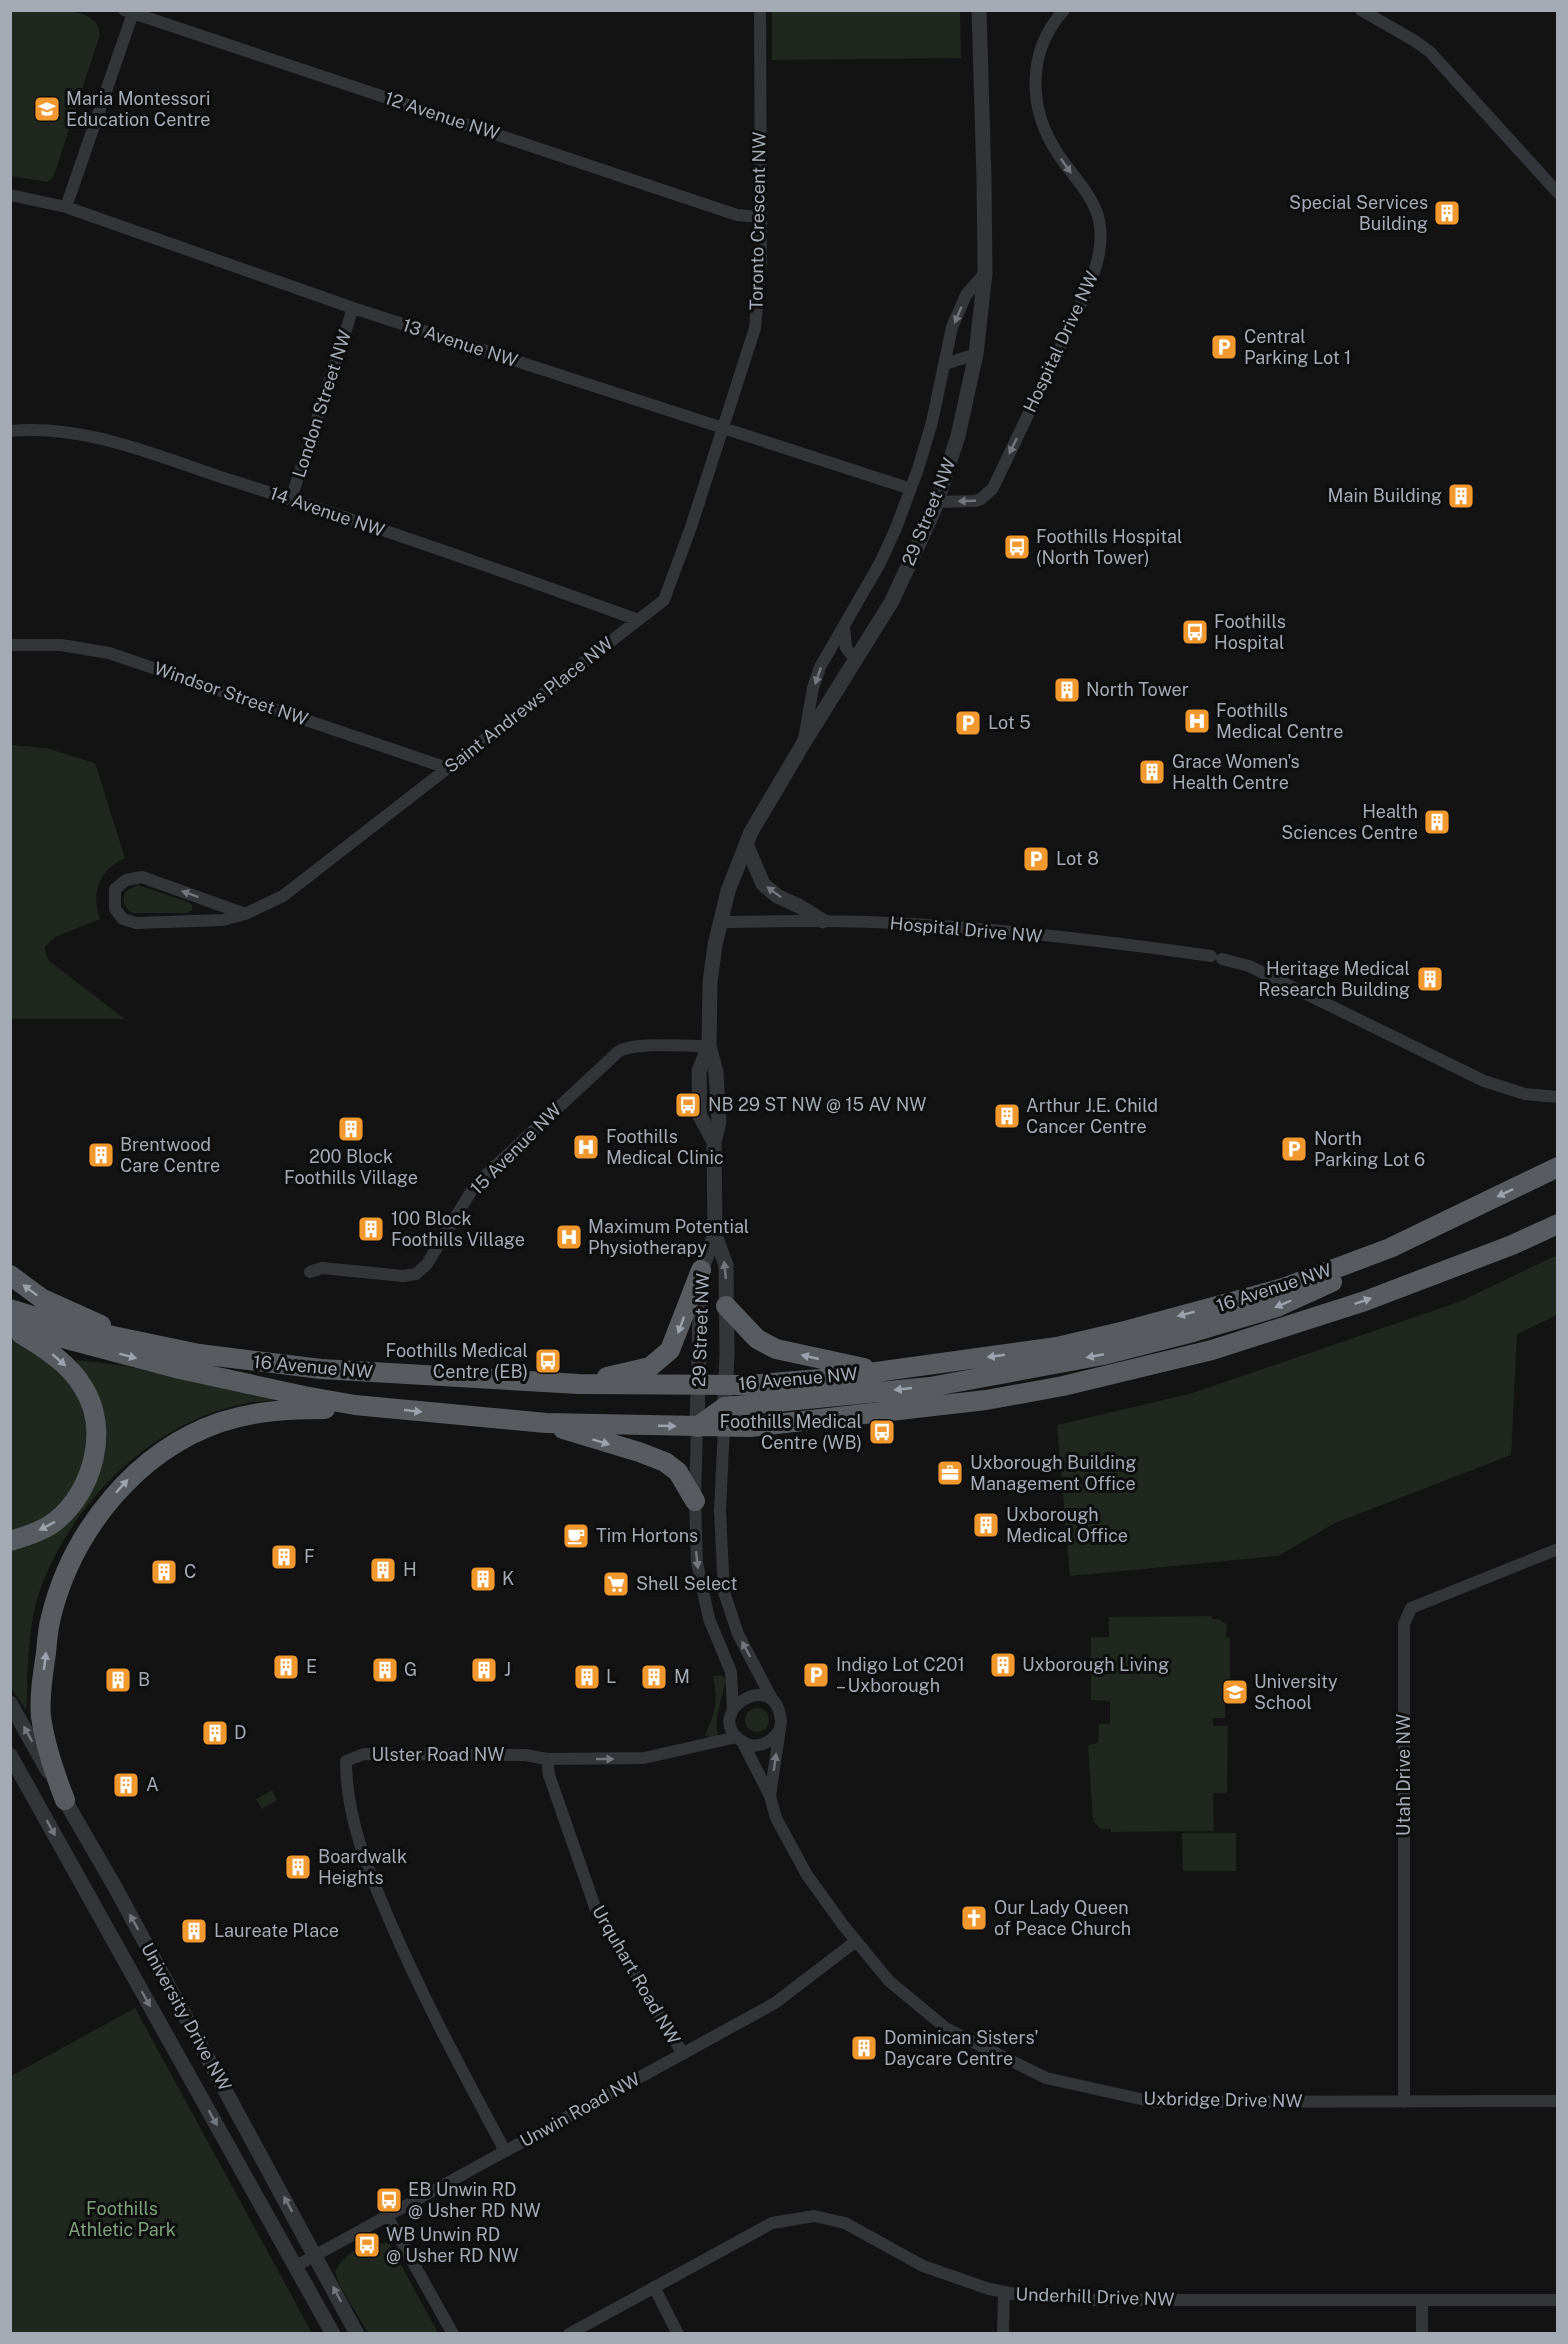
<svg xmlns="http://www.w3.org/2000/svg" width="1568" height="2344" viewBox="0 0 1568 2344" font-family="'Public Sans',sans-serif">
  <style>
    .green { fill: #1f271f }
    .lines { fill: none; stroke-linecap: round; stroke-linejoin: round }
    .minor { stroke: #343539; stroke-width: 12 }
    .tertiary { stroke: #343539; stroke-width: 15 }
    .trunk { stroke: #585c61; stroke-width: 20 }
    .oneway { fill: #72767d }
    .oneway2 { fill: #9ca3ad }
    .labels { text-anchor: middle; stroke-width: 6; stroke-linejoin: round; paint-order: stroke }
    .poi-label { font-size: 18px; fill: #a4abb5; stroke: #0e0e0f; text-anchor: start }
    .street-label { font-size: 18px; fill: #a4abb5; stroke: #0e0e0f }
    .park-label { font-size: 18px; fill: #7da07b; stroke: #0e0e0f }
  </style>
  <rect width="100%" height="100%" fill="#131314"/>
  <path class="green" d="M10,11C31,10 81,5 95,22C99,25 99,31 100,35L53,178L47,182L11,176Z
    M772,11H960L961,58L772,60Z
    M11,745L46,748L95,763L125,858C98,871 91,892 100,919L55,937L45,947L46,954L49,961L125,1019H11Z
    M138,885L188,902L192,905V910L187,913H133C124,908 121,900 126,891Z
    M1557,1255V1315L1517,1334L1511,1455L1335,1523L1278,1556L1070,1576L1057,1425L1189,1394L1459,1302Z
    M11,1338L28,1346L72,1381L87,1416L86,1469L50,1518L11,1535Z
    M76,1360L121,1365L278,1400C170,1403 73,1495 39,1593C30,1620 29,1650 27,1679C27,1689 28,1701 26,1710L11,1688L10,1549L73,1518L82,1507L97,1479L80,1367Z
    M1212,1616V1619H1219L1227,1625L1226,1637L1230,1638V1701H1225V1718H1213V1726H1228L1227,1793H1213L1214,1831L1111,1832V1829H1101L1093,1821L1088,1745L1098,1743L1099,1724H1110V1701L1091,1700V1637H1109V1617Z
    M722,1675L725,1679C724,1699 713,1715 718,1736L710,1738L705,1735C716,1710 718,1703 713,1676Z
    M745 1720a12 12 0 1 1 24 0a12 12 0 1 1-24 0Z
    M272,1790L277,1800L262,1809L256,1799Z
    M1182,1833H1236V1871H1183Z
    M135,2008L312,2333H11V2076Z
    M377,2242L384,2244L386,2242L391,2246L438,2333H368L339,2284L335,2271C344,2255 359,2245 377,2242Z"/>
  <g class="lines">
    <path class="minor" d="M124,10L737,215L760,217
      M1361,10L1415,41L1430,52L1558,193
      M10,195L66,207L353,308L911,489
      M66,207L134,10
      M945,364L976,354
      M10,431C87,424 159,457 230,480C367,523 503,571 638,620
      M291,499L353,308
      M937,502L975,501L981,499L993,488L1089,287C1097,264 1104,244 1099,220C1094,196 1071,174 1058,154C1028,109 1026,52 1064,10
      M844,625L846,648L856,660
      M10,645H61L109,653L447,768
      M804,739L813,688L820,667L880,563L896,528L918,469L932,422L952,327L966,295L985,273
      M245,914L142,877L126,880L115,889V909L123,919L136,923L223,920L245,914L283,896L664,600L691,527L755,328L761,262L760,10
      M720,922C784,921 848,920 912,924C1012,930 1112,942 1211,956
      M1222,959L1249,966L1484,1081L1525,1094L1558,1097
      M310,1272L322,1268L403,1276L416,1274L427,1264L475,1185L619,1051C637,1042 687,1046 709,1046
      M697,1427L695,1501L697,1563L709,1619L731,1672L733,1710
      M724,1427L720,1511L724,1592L738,1634L773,1701
      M742,1741L770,1796L776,1818L807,1875L843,1925L889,1981L947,2029L1046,2078L1154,2102L1558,2101
      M547,1759L549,1775L596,1910L683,2054
      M770,1796L781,1722C777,1665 702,1712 740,1740C755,1751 771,1744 780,1729
      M1404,2102V1624L1411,1608L1558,1549
      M505,2151C464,2074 423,1999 389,1919C367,1868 346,1816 346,1761L364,1754L525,1755L547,1759L644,1758L737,1737
      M387,2216L453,2334
      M296,2266L775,2003L856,1941
      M654,2287L678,2334
      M1422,2300V2334
      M569,2334L772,2223L814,2216L845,2223L923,2266L989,2289L1027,2296L1097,2300H1558
      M1003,2334L1004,2293"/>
    <path class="tertiary" d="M746,844L763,884L777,896L799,906L823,921
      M709,1046L699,1071L700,1116L714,1142
      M724,1418L727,1354L726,1265L715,1235L714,1142L719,1122L716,1072L709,1046L710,982L715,945L728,891L751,832L803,744L892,601L934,510L958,436L976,354L985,273L984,179L979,10
      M697,1427L701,1270L715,1235
      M10,1703L48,1771
      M10,1755L333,2334
      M60,1792L115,1887L357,2334"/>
    <path class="trunk" d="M10,1275L41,1298L101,1325
      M726,1306L757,1339L776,1349L864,1368
      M10,1309L65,1326L199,1354L321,1369L579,1384L748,1385L833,1378L1057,1347L1125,1331L1283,1288L1390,1248L1558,1167
      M10,1324L180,1369L304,1396L355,1405L546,1423L750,1427L986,1400L1063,1386L1212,1350L1365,1301L1512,1245L1558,1224
      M607,1377L650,1367L670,1350L701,1270
      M697,1427L725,1407L930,1387L1103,1355L1193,1332L1277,1307L1332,1282
      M563,1429L639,1452L665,1462L678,1472L695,1501
      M10,1541C26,1536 44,1531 57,1520C93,1490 110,1429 83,1387C69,1363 44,1348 21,1334
      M65,1800C54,1772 45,1746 41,1717C39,1697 43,1673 46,1653C47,1641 48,1628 51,1617C72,1531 136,1451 221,1422C255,1411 289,1409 325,1409"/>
  </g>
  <defs><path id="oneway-solid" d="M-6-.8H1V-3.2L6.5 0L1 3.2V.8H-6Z" transform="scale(1.5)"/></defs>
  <g class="oneway">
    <use href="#oneway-solid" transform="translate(1066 166) rotate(55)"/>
    <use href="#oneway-solid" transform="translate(958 315) rotate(113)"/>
    <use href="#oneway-solid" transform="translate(1013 446) rotate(116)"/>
    <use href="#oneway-solid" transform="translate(967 501) rotate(178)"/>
    <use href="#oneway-solid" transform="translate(818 676) rotate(109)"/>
    <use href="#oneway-solid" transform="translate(774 892) rotate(-143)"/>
    <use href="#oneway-solid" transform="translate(190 894) rotate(-160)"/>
    <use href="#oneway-solid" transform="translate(725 1270) rotate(-96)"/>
    <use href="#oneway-solid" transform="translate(697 1560) rotate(84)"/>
    <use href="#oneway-solid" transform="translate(746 1649) rotate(-118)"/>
    <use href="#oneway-solid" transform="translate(28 1734) rotate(-119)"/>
    <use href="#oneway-solid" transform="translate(605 1759)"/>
    <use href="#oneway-solid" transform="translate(775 1762) rotate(-82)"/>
    <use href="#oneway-solid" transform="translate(51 1828) rotate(61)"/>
    <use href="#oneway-solid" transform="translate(134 1922) rotate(-119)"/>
    <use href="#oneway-solid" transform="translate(146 1999) rotate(61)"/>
    <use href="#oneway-solid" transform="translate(213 2118) rotate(61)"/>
    <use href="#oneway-solid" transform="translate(288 2204) rotate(-119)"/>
    <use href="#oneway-solid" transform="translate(337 2294) rotate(-118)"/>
  </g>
  <g class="oneway2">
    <use href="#oneway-solid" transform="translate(1505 1193) rotate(154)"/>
    <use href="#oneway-solid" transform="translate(30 1290) rotate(-143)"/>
    <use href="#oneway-solid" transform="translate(1363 1301) rotate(-19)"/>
    <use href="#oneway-solid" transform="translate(1283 1304) rotate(157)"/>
    <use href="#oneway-solid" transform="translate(1186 1314) rotate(165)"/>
    <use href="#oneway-solid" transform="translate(681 1325) rotate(110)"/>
    <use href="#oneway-solid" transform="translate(128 1356) rotate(15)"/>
    <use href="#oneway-solid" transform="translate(996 1356) rotate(172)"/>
    <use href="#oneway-solid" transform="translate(1095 1356) rotate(169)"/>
    <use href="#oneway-solid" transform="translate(810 1357) rotate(-167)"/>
    <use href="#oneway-solid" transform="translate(59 1360) rotate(41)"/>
    <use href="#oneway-solid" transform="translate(903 1389) rotate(174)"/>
    <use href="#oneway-solid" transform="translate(413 1411) rotate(6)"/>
    <use href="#oneway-solid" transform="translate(667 1426) rotate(2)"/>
    <use href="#oneway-solid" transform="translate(601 1442) rotate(17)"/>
    <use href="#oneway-solid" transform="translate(122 1486) rotate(-48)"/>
    <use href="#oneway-solid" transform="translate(47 1526) rotate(152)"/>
    <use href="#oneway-solid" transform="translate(45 1661) rotate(-83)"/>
  </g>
  <defs>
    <symbol id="school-square" viewBox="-11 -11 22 22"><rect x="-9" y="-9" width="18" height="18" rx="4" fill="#f1982e" stroke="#0e0e0f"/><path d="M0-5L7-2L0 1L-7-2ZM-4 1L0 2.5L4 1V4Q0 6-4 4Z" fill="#fff"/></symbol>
    <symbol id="building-square" viewBox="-11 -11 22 22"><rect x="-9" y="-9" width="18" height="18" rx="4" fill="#f1982e" stroke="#0e0e0f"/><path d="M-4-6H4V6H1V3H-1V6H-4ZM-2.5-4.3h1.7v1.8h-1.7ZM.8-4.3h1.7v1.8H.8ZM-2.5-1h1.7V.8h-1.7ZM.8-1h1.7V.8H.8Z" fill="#fff"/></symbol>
    <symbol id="parking-square" viewBox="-11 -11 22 22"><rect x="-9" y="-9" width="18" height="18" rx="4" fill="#f1982e" stroke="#0e0e0f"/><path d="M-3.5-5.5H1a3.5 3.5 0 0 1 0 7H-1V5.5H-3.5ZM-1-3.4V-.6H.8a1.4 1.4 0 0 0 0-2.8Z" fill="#fff"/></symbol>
    <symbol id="bus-square" viewBox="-11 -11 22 22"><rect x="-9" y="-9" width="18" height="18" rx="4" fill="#f1982e" stroke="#0e0e0f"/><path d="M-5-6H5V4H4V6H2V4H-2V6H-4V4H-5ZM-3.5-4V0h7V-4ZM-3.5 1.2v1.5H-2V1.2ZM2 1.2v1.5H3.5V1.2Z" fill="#fff"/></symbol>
    <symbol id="hospital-square" viewBox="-11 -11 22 22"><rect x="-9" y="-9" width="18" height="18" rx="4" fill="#f1982e" stroke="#0e0e0f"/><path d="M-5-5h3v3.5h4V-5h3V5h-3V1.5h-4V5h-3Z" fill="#fff"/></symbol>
    <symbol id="office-square" viewBox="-11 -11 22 22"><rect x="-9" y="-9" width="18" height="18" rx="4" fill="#f1982e" stroke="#0e0e0f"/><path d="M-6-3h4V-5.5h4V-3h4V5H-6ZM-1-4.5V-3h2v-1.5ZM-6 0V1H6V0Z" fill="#fff"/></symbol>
    <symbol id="cafe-square" viewBox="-11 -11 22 22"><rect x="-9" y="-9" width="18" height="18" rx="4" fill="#f1982e" stroke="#0e0e0f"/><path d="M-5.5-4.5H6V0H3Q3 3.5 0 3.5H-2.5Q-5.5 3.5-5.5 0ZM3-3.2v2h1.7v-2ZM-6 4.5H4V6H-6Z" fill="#fff"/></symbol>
    <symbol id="supermarket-square" viewBox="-11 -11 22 22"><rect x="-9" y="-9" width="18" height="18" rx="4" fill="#f1982e" stroke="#0e0e0f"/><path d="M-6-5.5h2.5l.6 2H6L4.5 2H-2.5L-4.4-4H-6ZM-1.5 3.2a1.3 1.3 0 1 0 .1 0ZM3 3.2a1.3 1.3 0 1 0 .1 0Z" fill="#fff"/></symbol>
    <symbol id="church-square" viewBox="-11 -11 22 22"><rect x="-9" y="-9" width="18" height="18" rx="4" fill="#f1982e" stroke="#0e0e0f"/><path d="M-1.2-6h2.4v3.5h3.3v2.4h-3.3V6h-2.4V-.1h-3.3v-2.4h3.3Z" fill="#fff"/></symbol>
  </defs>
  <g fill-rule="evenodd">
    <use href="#school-square" x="32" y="94" width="30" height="30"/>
    <use href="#building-square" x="1432" y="198" width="30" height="30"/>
    <use href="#parking-square" x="1209" y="332" width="30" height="30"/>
    <use href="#building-square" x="1446" y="481" width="30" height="30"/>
    <use href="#bus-square" x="1002" y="532" width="30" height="30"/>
    <use href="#bus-square" x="1180" y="617" width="30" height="30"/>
    <use href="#building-square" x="1052" y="675" width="30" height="30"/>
    <use href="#hospital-square" x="1182" y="706" width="30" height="30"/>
    <use href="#parking-square" x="953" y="708" width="30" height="30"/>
    <use href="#building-square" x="1137" y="757" width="30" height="30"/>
    <use href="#building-square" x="1422" y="807" width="30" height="30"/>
    <use href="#parking-square" x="1021" y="844" width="30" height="30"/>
    <use href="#building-square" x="1415" y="964" width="30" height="30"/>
    <use href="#bus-square" x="673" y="1090" width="30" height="30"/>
    <use href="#building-square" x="992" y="1101" width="30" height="30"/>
    <use href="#building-square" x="336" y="1114" width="30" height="30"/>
    <use href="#hospital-square" x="571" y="1132" width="30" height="30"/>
    <use href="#parking-square" x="1279" y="1134" width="30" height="30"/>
    <use href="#building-square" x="86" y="1140" width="30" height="30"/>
    <use href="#building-square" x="356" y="1214" width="30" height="30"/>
    <use href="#hospital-square" x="554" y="1222" width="30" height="30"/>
    <use href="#bus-square" x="533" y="1346" width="30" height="30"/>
    <use href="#bus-square" x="867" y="1417" width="30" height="30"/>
    <use href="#office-square" x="935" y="1458" width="30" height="30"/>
    <use href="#building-square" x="971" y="1510" width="30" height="30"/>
    <use href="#cafe-square" x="561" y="1521" width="30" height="30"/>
    <use href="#building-square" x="269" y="1542" width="30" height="30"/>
    <use href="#building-square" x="368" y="1555" width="30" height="30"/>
    <use href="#building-square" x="149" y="1557" width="30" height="30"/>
    <use href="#building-square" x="468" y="1564" width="30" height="30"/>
    <use href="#supermarket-square" x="601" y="1569" width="30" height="30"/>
    <use href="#building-square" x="988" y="1650" width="30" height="30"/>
    <use href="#building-square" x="271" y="1652" width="30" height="30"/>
    <use href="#building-square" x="370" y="1655" width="30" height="30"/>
    <use href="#building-square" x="469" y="1655" width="30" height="30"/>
    <use href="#parking-square" x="801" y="1660" width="30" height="30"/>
    <use href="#building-square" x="572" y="1662" width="30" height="30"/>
    <use href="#building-square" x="639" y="1662" width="30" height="30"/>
    <use href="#building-square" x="103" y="1665" width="30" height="30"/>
    <use href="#school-square" x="1220" y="1677" width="30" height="30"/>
    <use href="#building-square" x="200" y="1718" width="30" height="30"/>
    <use href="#building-square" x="111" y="1770" width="30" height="30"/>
    <use href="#building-square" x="283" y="1852" width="30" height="30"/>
    <use href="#church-square" x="959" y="1903" width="30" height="30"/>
    <use href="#building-square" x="179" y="1916" width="30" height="30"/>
    <use href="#building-square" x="849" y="2033" width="30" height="30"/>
    <use href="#bus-square" x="374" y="2185" width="30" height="30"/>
    <use href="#bus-square" x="352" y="2230" width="30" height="30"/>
  </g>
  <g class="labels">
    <g class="poi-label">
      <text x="66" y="105">Maria Montessori<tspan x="66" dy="21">Education Centre</tspan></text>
      <text x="1428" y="209" text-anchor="end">Special Services<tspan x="1428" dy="21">Building</tspan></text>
      <text x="1244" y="343">Central<tspan x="1244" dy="21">Parking Lot 1</tspan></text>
      <text x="1442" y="502" text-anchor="end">Main Building</text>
      <text x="1036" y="543">Foothills Hospital<tspan x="1036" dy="21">(North Tower)</tspan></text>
      <text x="1214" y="628">Foothills<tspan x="1214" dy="21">Hospital</tspan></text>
      <text x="1086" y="696">North Tower</text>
      <text x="1216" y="717">Foothills<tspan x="1216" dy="21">Medical Centre</tspan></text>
      <text x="988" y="729">Lot 5</text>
      <text x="1172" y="768">Grace Women's<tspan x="1172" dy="21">Health Centre</tspan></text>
      <text x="1418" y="818" text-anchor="end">Health<tspan x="1418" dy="21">Sciences Centre</tspan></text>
      <text x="1056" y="865">Lot 8</text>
      <text x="1410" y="975" text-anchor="end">Heritage Medical<tspan x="1410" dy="21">Research Building</tspan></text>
      <text x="708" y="1111">NB 29 ST NW @ 15 AV NW</text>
      <text x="1026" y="1112">Arthur J.E. Child<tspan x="1026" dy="21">Cancer Centre</tspan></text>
      <text x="606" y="1143">Foothills<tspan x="606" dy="21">Medical Clinic</tspan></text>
      <text x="1314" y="1145">North<tspan x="1314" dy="21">Parking Lot 6</tspan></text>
      <text x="120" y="1151">Brentwood<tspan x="120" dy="21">Care Centre</tspan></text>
      <text x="351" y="1163" text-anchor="middle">200 Block<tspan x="351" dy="21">Foothills Village</tspan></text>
      <text x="391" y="1225">100 Block<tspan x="391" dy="21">Foothills Village</tspan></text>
      <text x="588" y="1233">Maximum Potential<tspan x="588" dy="21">Physiotherapy</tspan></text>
      <text x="528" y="1357" text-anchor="end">Foothills Medical<tspan x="528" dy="21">Centre (EB)</tspan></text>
      <text x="862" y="1428" text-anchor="end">Foothills Medical<tspan x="862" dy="21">Centre (WB)</tspan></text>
      <text x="970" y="1469">Uxborough Building<tspan x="970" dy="21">Management Office</tspan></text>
      <text x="1006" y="1521">Uxborough<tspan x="1006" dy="21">Medical Office</tspan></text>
      <text x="596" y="1542">Tim Hortons</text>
      <text x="304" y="1563">F</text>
      <text x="403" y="1576">H</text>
      <text x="184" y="1578">C</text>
      <text x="502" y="1585">K</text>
      <text x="636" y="1590">Shell Select</text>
      <text x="836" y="1671">Indigo Lot C201<tspan x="836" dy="21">– Uxborough</tspan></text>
      <text x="1022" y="1671">Uxborough Living</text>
      <text x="306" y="1673">E</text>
      <text x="404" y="1676">G</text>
      <text x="504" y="1676">J</text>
      <text x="606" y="1683">L</text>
      <text x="674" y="1683">M</text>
      <text x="138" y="1686">B</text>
      <text x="1254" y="1688">University<tspan x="1254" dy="21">School</tspan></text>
      <text x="234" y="1739">D</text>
      <text x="146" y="1791">A</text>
      <text x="318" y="1863">Boardwalk<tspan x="318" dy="21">Heights</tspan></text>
      <text x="994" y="1914">Our Lady Queen<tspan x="994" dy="21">of Peace Church</tspan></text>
      <text x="214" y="1937">Laureate Place</text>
      <text x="884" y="2044">Dominican Sisters'<tspan x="884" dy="21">Daycare Centre</tspan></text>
      <text x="408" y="2196">EB Unwin RD<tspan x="408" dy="21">@ Usher RD NW</tspan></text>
      <text x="386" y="2241">WB Unwin RD<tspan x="386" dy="21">@ Usher RD NW</tspan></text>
    </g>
    <g class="street-label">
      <text transform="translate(442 116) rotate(18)" y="6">12 Avenue NW</text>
      <text transform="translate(758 221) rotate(-89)" y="6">Toronto Crescent NW</text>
      <text transform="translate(1061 342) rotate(-65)" y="6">Hospital Drive NW</text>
      <text transform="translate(460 343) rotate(18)" y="6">13 Avenue NW</text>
      <text transform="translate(322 404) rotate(-72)" y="6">London Street NW</text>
      <text transform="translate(327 512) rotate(19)" y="6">14 Avenue NW</text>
      <text transform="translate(929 512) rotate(-68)" y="6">29 Street NW</text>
      <text transform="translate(231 694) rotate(19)" y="6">Windsor Street NW</text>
      <text transform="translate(529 705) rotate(-38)" y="6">Saint Andrews Place NW</text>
      <text transform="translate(966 930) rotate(5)" y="6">Hospital Drive NW</text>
      <text transform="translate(516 1149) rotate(-45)" y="6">15 Avenue NW</text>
      <text transform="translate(1274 1288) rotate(-18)" y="6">16 Avenue NW</text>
      <text transform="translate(701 1330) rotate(-88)" y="6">29 Street NW</text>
      <text transform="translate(313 1367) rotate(5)" y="6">16 Avenue NW</text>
      <text transform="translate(798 1379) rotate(-5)" y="6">16 Avenue NW</text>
      <text x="438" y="1761">Ulster Road NW</text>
      <text transform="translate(1404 1775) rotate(-90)" y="6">Utah Drive NW</text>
      <text transform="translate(636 1975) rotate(60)" y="6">Urquhart Road NW</text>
      <text transform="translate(186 2017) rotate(61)" y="6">University Drive NW</text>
      <text transform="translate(1223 2100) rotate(1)" y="6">Uxbridge Drive NW</text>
      <text transform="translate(580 2110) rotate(-29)" y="6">Unwin Road NW</text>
      <text transform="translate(1095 2297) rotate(2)" y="6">Underhill Drive NW</text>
    </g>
    <g class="park-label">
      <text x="122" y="2215">Foothills<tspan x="122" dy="21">Athletic Park</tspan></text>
    </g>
  </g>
  <rect width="1568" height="2344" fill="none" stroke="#a4abb5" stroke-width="24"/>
</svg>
